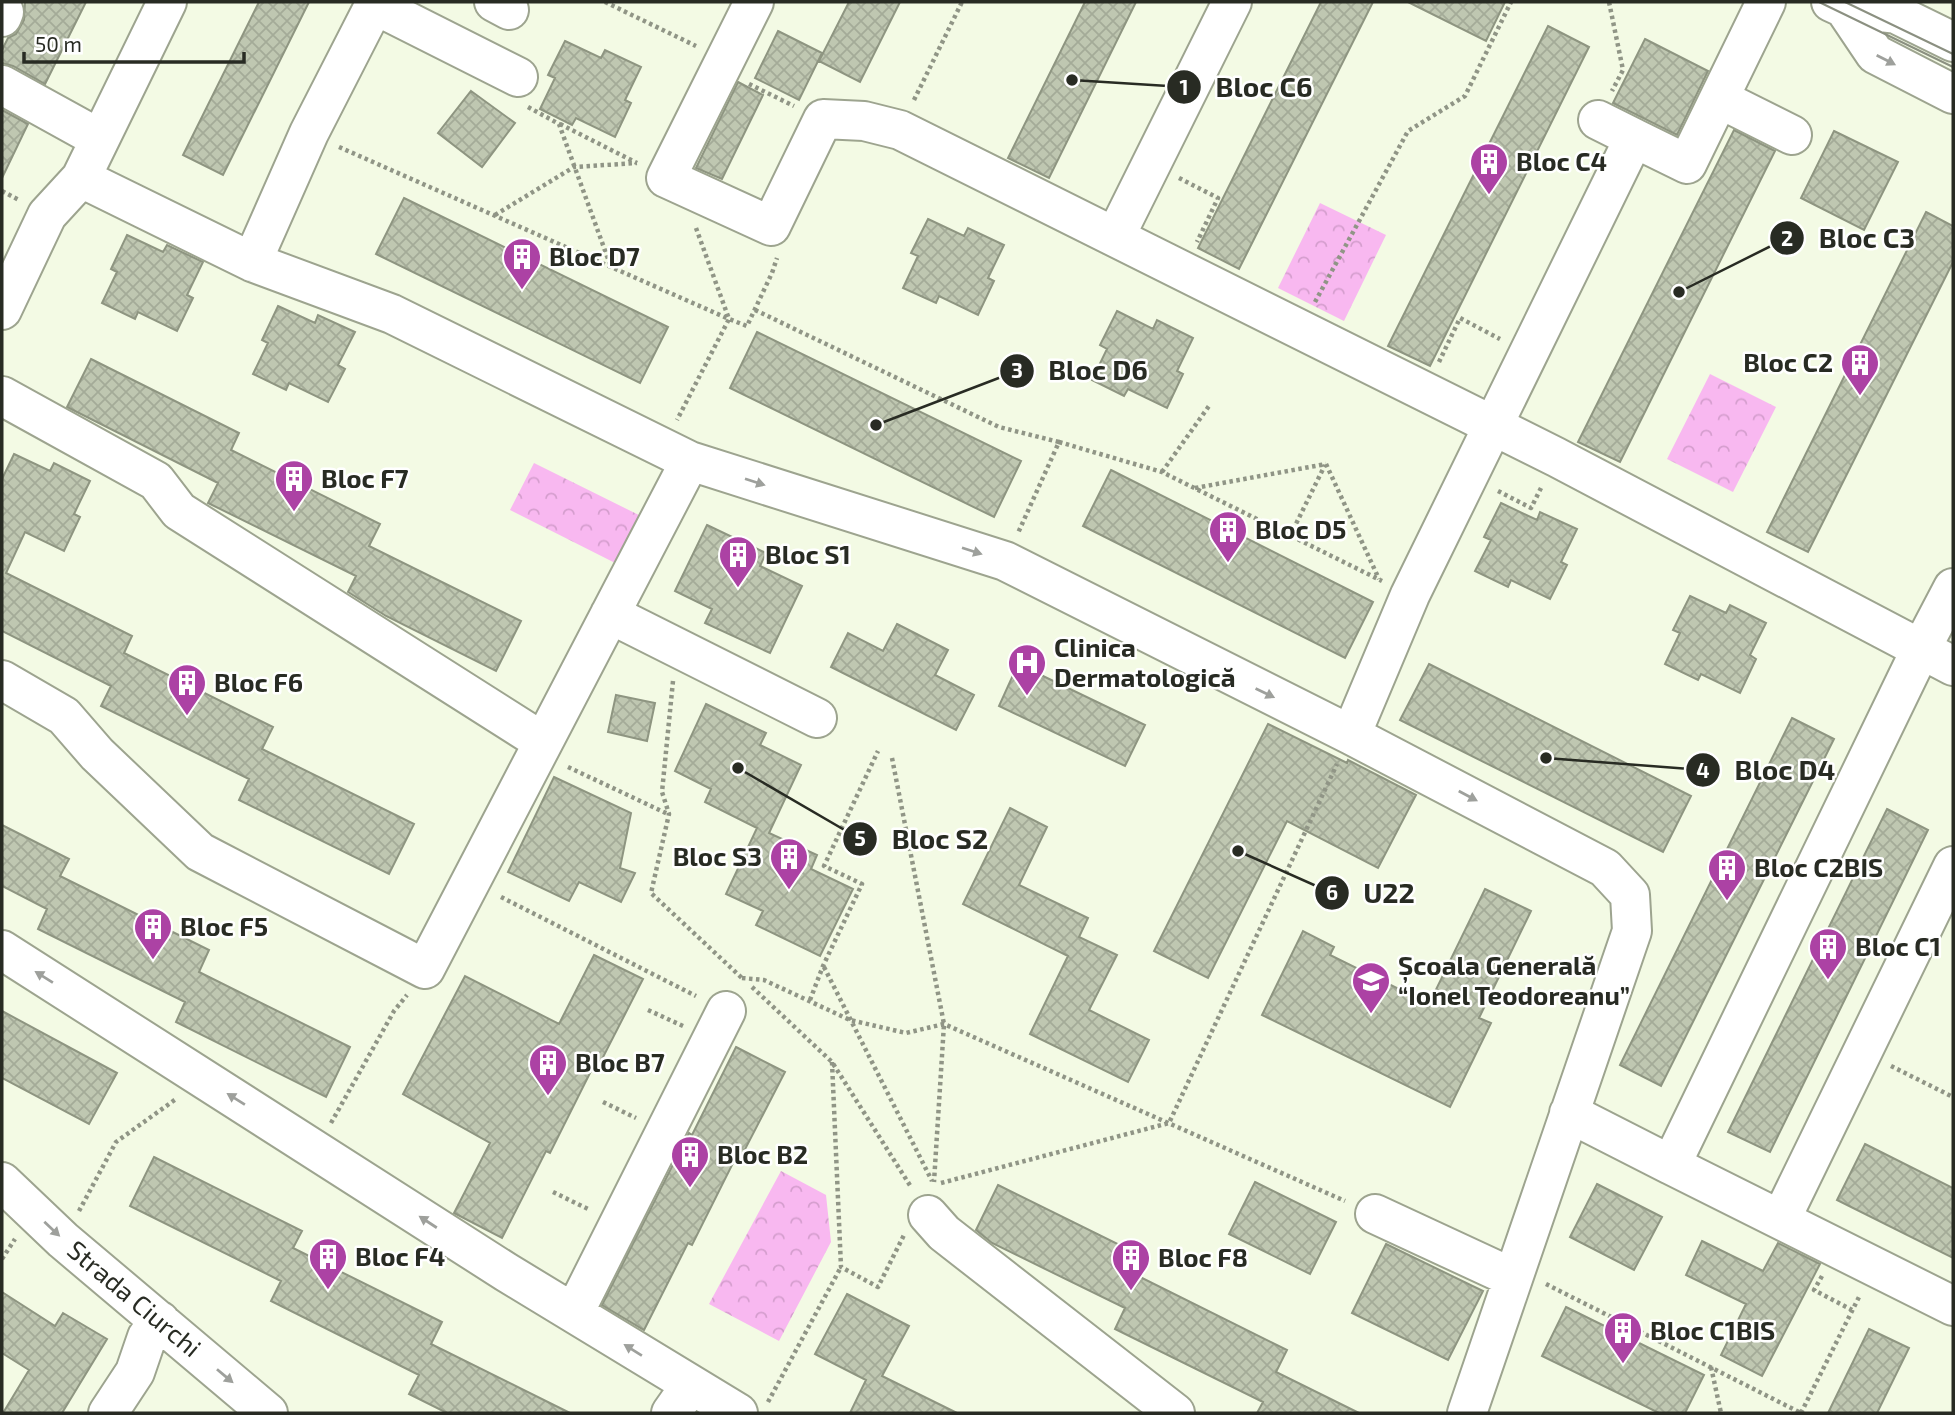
<svg xmlns="http://www.w3.org/2000/svg" width="1955" height="1415" viewBox="0 0 1955 1415" font-family="'Exo 2',sans-serif">
  <style>
    .park { fill: url(#park-crowns) }
    .building { fill: url(#building-cross-hatch); stroke: #8e9581; stroke-width: 2 }
    .lines { fill: none; stroke-linecap: round; stroke-linejoin: round }
    .minor-casing { stroke: #9da48f; stroke-width: 42 }
    .major-casing { stroke: #9da48f; stroke-width: 42 }
    .path { stroke: #909586; stroke-width: 4.5; stroke-dasharray: 3.5 3.5; stroke-linecap: butt }
    .minor { stroke: #fff; stroke-width: 38 }
    .major { stroke: #fff; stroke-width: 38 }
    .tram { stroke: #8b9081; stroke-width: 2 }
    .oneway { fill: #9ea09c }
    .labels { text-anchor: middle; stroke-width: 5; stroke-linejoin: round; paint-order: stroke }
    .poi-label { font-size: 26px; font-weight: bold; fill: #282b23; stroke: #fff; text-anchor: start }
    .street-label { font-size: 26px; fill: #282b23; stroke: #fff }
    .leader { fill: none; stroke: #282b23; stroke-width: 2.5 }
    .callout-dot { fill: #282b23; stroke: #fff; stroke-width: 2.5 }
    .mark-label { font-size: 21px; text-anchor: middle; font-weight: bold; fill: #fff }
    .callout-label { font-size: 28px; text-anchor: middle; font-weight: bold; fill: #282b23; stroke: #fff; stroke-width: 5; stroke-linejoin: round; paint-order: stroke }
  </style>
  <defs>
    <pattern id="park-crowns" width="20" height="18" patternUnits="userSpaceOnUse" patternTransform="scale(1.75)"><rect width="20" height="18" fill="#f8b8f0"/><path d="M2 6a3 3 0 1 1 6 0M12 15a3 3 0 1 1 6 0" fill="none" stroke="#d59ece"/></pattern>
    <pattern id="building-cross-hatch" width="8" height="8" patternUnits="userSpaceOnUse" patternTransform="scale(1.75)"><rect width="8" height="8" fill="#bfc7b1"/><path d="M0 0l8 8M0 8l8-8" fill="none" stroke="#a4ab98"/></pattern>
  </defs>
  <rect width="100%" height="100%" fill="#f3fae4"/>
  <path class="park" d="M1320,203L1386,235L1344,321L1278,288Z
    M1710,374L1776,407L1733,492L1667,459Z
    M534,463L655,523L631,571L510,510Z
    M781,1171L826,1195L831,1242L779,1341L709,1304Z"/>
  <path class="building" d="M25,2H86L45,84L13,66L2,63V50L8,38L16,34L24,20Z
    M259,2H309L223,175L183,155Z
    M849,2H900L860,82L819,61Z
    M1085,2H1136L1049,178L1008,158Z
    M1321,2H1373L1239,269L1198,248Z
    M1408,2H1505L1486,41Z
    M1548,26L1589,47L1430,366L1388,346Z
    M778,31L822,53L799,100L755,78Z
    M1645,39L1708,71L1677,135L1613,103Z
    M565,41L601,58L605,50L641,67L625,100L631,103L615,137L576,118L572,125L540,109L555,78L548,75Z
    M738,82L763,95L722,179L696,168Z
    M471,91L515,123L482,167L438,133Z
    M2,110L28,124L2,178Z
    M1734,130L1775,151L1620,462L1578,442Z
    M1834,131L1898,162L1864,230L1801,198Z
    M404,198L668,327L640,383L376,254Z
    M1926,212L1953,226V262L1808,552L1767,532Z
    M928,219L964,236L968,228L1004,245L988,278L994,281L978,315L939,296L936,303L903,288L918,256L911,253Z
    M127,235L163,252L167,245L203,262L187,295L193,298L177,331L138,312L135,319L102,303L117,272L111,269Z
    M278,306L315,323L318,315L355,332L338,365L345,369L328,402L289,383L286,390L253,374L268,343L262,340Z
    M1117,311L1153,329L1157,320L1193,338L1177,371L1183,374L1167,408L1128,389L1124,396L1092,380L1107,349L1100,345Z
    M757,332L1021,461L994,517L730,388Z
    M91,359L239,433L231,450L380,524L369,546L521,621L496,671L386,616L348,592L356,576L208,503L218,483L67,407Z
    M14,454L50,471L54,463L90,481L74,514L80,517L64,551L25,532L6,573L132,636L124,653L273,727L262,749L414,824L389,874L239,800L249,779L101,706L111,686L2,631V479Z
    M1111,470L1373,602L1345,658L1083,526Z
    M1501,503L1537,520L1540,512L1577,529L1561,562L1567,565L1550,599L1511,580L1508,587L1475,571L1491,540L1484,537Z
    M707,525L766,553L760,566L802,586L770,653L705,623L712,609L675,591Z
    M1690,596L1726,613L1730,605L1766,623L1750,655L1756,659L1740,693L1701,674L1698,680L1665,664L1680,633L1673,630Z
    M897,624L948,650L935,675L974,695L956,730L831,667L848,633L883,651Z
    M1018,664L1145,725L1125,766L999,706Z
    M1429,664L1691,796L1663,852L1400,720Z
    M616,695L655,703L647,741L608,732Z
    M706,704L766,733L760,745L801,765L769,833L817,855L811,869L853,889L820,956L756,925L763,911L726,894L757,828L705,802L711,789L675,771Z
    M1792,718L1834,739L1661,1086L1620,1065Z
    M1268,724L1347,763L1348,760L1416,795L1378,868L1287,821L1208,978L1154,951Z
    M554,777L631,813L620,868L635,873L621,902L579,882L569,901L508,872Z
    M1010,808L1047,827L1019,885L1088,918L1079,937L1117,955L1089,1010L1149,1040L1128,1082L1030,1034L1068,956L963,904Z
    M1887,809L1928,830L1770,1152L1728,1132Z
    M2,825L69,859L60,876L209,950L199,972L350,1047L326,1097L176,1022L185,1002L38,929L47,909L2,886Z
    M1485,889L1531,911L1479,1018L1491,1023L1450,1107L1262,1015L1303,931L1334,947L1330,955L1429,1004Z
    M594,955L643,979L598,1067L594,1065L550,1153L546,1151L502,1238L454,1213L490,1143L403,1094L465,976L559,1024Z
    M2,1011L117,1073L89,1124L2,1078Z
    M736,1047L785,1072L740,1159L736,1157L692,1245L688,1243L644,1330L602,1305L689,1133L692,1135Z
    M1865,1144L1953,1188V1258L1837,1200Z
    M154,1157L302,1231L293,1248L442,1322L431,1344L570,1413H447L409,1394L419,1375L271,1301L281,1281L130,1206Z
    M1255,1182L1336,1222L1310,1274L1229,1234Z
    M1597,1184L1662,1217L1634,1270L1570,1237Z
    M998,1185L1146,1258L1138,1276L1287,1350L1276,1372L1359,1413H1257L1263,1402L1115,1329L1125,1308L992,1243L976,1230Z
    M1702,1241L1763,1271L1778,1243L1820,1264L1762,1376L1721,1355L1746,1304L1686,1275Z
    M1386,1244L1483,1291L1448,1360L1352,1313Z
    M2,1292L55,1326L63,1313L107,1339L62,1413H3L29,1370L2,1353Z
    M847,1294L909,1326L882,1376L957,1413H850L866,1380L815,1354Z
    M1566,1307L1704,1375L1685,1413H1659L1542,1356Z
    M1869,1329L1909,1348L1877,1413H1828Z"/>
  <g class="lines">
    <defs>
      <path id="minor" d="M494,2L509,10
        M754,2L666,178L771,226L823,119L864,121L900,130L1556,457L1953,666
        M375,5L518,77
        M2,17L4,12
        M2,85L100,139
        M1720,99L1792,135
        M1634,138L1687,164L1766,2
        M81,178L252,262L392,314L690,461L1005,561L1351,735L1605,868L1630,895L1632,931L1467,1413
        M1115,237L1232,2
        M252,262L309,133L376,2
        M2,310L47,215L81,178L167,2
        M2,396L156,481L179,511L543,742
        M610,614L817,718
        M2,680L64,716L97,754L200,852L425,969L690,461
        M1351,735L1410,595L1634,138L1598,120
        M2,950L506,1272L738,1413
        M1569,1113L1671,1165L1921,649L1953,588
        M1671,1165L1953,1306
        M2,1182L63,1240L268,1413
        M1375,1214L1513,1278
        M928,1215L944,1233L1175,1413
        M1781,1219L1953,866
        M574,1313L726,1011
        M108,1413L135,1372L147,1337L160,1321
        M671,1413L690,1386"/>
      <path id="major" d="M1831,2L1844,8L1896,14L1953,42
        M1844,8L1875,54L1953,94"/>
    </defs>
    <use href="#minor" class="minor-casing"/>
    <use href="#major" class="major-casing"/>
    <path class="path" d="M605,2L696,46
      M1609,2L1623,70L1612,91
      M749,84L794,106
      M914,100L962,2
      M528,107L559,124L611,267
      M560,124L637,163
      M339,147L729,319L677,420
      M1179,178L1218,198L1197,242
      M2,191L19,200
      M495,215L574,167L637,163
      M696,228L729,319L747,326L772,273L777,258
      M1315,302L1408,131L1465,96L1511,2
      M755,310L999,427L1059,442L1018,533
      M1439,362L1460,318L1500,339
      M1059,442L1162,472L1382,581
      M1326,464L1379,579
      M1162,472L1209,406
      M1195,488L1326,464
      M1498,491L1531,508L1542,486
      M1290,536L1325,465
      M673,681L662,792L669,814L651,893L743,979
      M892,758L944,1024L934,1182
      M568,767L668,814
      M501,897L696,996
      M824,967L932,1181
      M742,978L764,980L850,1020L906,1033L944,1024L1345,1201
      M752,987L832,1062L911,1187
      M810,1000L823,966L862,884L824,866L878,751
      M648,1010L683,1026
      M832,1062L841,1267L878,1287L904,1235
      M1891,1066L1953,1097
      M603,1102L636,1118
      M331,1123L394,1011L407,995
      M941,1183L1169,1123L1337,764
      M553,1192L590,1210
      M79,1211L116,1142L176,1099
      M2,1259L15,1239
      M1822,1276L1814,1290L1852,1310
      M1546,1284L1801,1413
      M1711,1367L1721,1413
      M768,1402L841,1267
      M1801,1413L1860,1295"/>
    <use href="#minor" class="minor"/>
    <use href="#major" class="major"/>
    <path class="tram" d="M1819,2L1953,67
      M1845,2L1953,54"/>
  </g>
  <defs><path id="oneway-solid" d="M-6-.8H1V-3.2L6.5 0L1 3.2V.8H-6Z" transform="scale(1.75)"/></defs>
  <g class="oneway">
    <use href="#oneway-solid" transform="translate(1886 60) rotate(27)"/>
    <use href="#oneway-solid" transform="translate(755 482) rotate(18)"/>
    <use href="#oneway-solid" transform="translate(972 551) rotate(18)"/>
    <use href="#oneway-solid" transform="translate(1265 693) rotate(26)"/>
    <use href="#oneway-solid" transform="translate(1468 796) rotate(28)"/>
    <use href="#oneway-solid" transform="translate(44 977) rotate(-148)"/>
    <use href="#oneway-solid" transform="translate(236 1099) rotate(-148)"/>
    <use href="#oneway-solid" transform="translate(428 1222) rotate(-147)"/>
    <use href="#oneway-solid" transform="translate(52 1229) rotate(43)"/>
    <use href="#oneway-solid" transform="translate(633 1350) rotate(-148)"/>
    <use href="#oneway-solid" transform="translate(225 1376) rotate(40)"/>
  </g>
  <defs>
    <symbol id="building-pin" viewBox="-11 -11 22 30"><path d="M0 17L-7.5 6A9.5 9.5 0 1 1 7.5 6Z" fill="#ac42a4" stroke="#fff"/><path d="M-4-6H4V6H1V3H-1V6H-4ZM-2.5-4.3h1.7v1.8h-1.7ZM.8-4.3h1.7v1.8H.8ZM-2.5-1h1.7V.8h-1.7ZM.8-1h1.7V.8H.8Z" fill="#fff"/></symbol>
    <symbol id="hospital-pin" viewBox="-11 -11 22 30"><path d="M0 17L-7.5 6A9.5 9.5 0 1 1 7.5 6Z" fill="#ac42a4" stroke="#fff"/><path d="M-5-5h3v3.5h4V-5h3V5h-3V1.5h-4V5h-3Z" fill="#fff"/></symbol>
    <symbol id="school-pin" viewBox="-11 -11 22 30"><path d="M0 17L-7.5 6A9.5 9.5 0 1 1 7.5 6Z" fill="#ac42a4" stroke="#fff"/><path d="M0-5L7-2L0 1L-7-2ZM-4 1L0 2.5L4 1V4Q0 6-4 4Z" fill="#fff"/></symbol>
  </defs>
  <g fill-rule="evenodd">
    <use href="#building-pin" x="1467" y="140" width="44" height="60"/>
    <use href="#building-pin" x="500" y="235" width="44" height="60"/>
    <use href="#building-pin" x="1838" y="341" width="44" height="60"/>
    <use href="#building-pin" x="272" y="457" width="44" height="60"/>
    <use href="#building-pin" x="1206" y="508" width="44" height="60"/>
    <use href="#building-pin" x="716" y="533" width="44" height="60"/>
    <use href="#hospital-pin" x="1005" y="641" width="44" height="60"/>
    <use href="#building-pin" x="165" y="661" width="44" height="60"/>
    <use href="#building-pin" x="767" y="835" width="44" height="60"/>
    <use href="#building-pin" x="1705" y="846" width="44" height="60"/>
    <use href="#building-pin" x="131" y="905" width="44" height="60"/>
    <use href="#building-pin" x="1806" y="925" width="44" height="60"/>
    <use href="#school-pin" x="1349" y="959" width="44" height="60"/>
    <use href="#building-pin" x="526" y="1041" width="44" height="60"/>
    <use href="#building-pin" x="668" y="1133" width="44" height="60"/>
    <use href="#building-pin" x="306" y="1235" width="44" height="60"/>
    <use href="#building-pin" x="1109" y="1236" width="44" height="60"/>
    <use href="#building-pin" x="1601" y="1309" width="44" height="60"/>
  </g>
  <g class="labels">
    <g class="poi-label">
      <text x="1516" y="171">Bloc C4</text>
      <text x="549" y="266">Bloc D7</text>
      <text x="1833" y="372" text-anchor="end">Bloc C2</text>
      <text x="321" y="488">Bloc F7</text>
      <text x="1255" y="539">Bloc D5</text>
      <text x="765" y="564">Bloc S1</text>
      <text x="1054" y="657">Clinica<tspan x="1054" dy="30">Dermatologică</tspan></text>
      <text x="214" y="692">Bloc F6</text>
      <text x="762" y="866" text-anchor="end">Bloc S3</text>
      <text x="1754" y="877">Bloc C2BIS</text>
      <text x="180" y="936">Bloc F5</text>
      <text x="1855" y="956">Bloc C1</text>
      <text x="1398" y="975">Școala Generală<tspan x="1398" dy="30">“Ionel Teodoreanu”</tspan></text>
      <text x="575" y="1072">Bloc B7</text>
      <text x="717" y="1164">Bloc B2</text>
      <text x="355" y="1266">Bloc F4</text>
      <text x="1158" y="1267">Bloc F8</text>
      <text x="1650" y="1340">Bloc C1BIS</text>
    </g>
    <g class="street-label">
      <text transform="translate(134 1299) rotate(40)" y="9">Strada Ciurchi</text>
    </g>
  </g>
  <path class="leader" d="M1072 80L1184 87M1679 292L1787 238M876 425L1017 371M1546 758L1703 770M738 768L860 839M1238 851L1332 893"/>
  <g class="callout-dot">
    <circle cx="1072" cy="80" r="7"/>
    <circle cx="1679" cy="292" r="7"/>
    <circle cx="876" cy="425" r="7"/>
    <circle cx="1546" cy="758" r="7"/>
    <circle cx="738" cy="768" r="7"/>
    <circle cx="1238" cy="851" r="7"/>
    <circle cx="1184" cy="87" r="18"/>
    <circle cx="1787" cy="238" r="18"/>
    <circle cx="1017" cy="371" r="18"/>
    <circle cx="1703" cy="770" r="18"/>
    <circle cx="860" cy="839" r="18"/>
    <circle cx="1332" cy="893" r="18"/>
  </g>
  <g class="mark-label">
    <text x="1184" y="95">1</text>
    <text x="1787" y="246">2</text>
    <text x="1017" y="378">3</text>
    <text x="1703" y="778">4</text>
    <text x="860" y="846">5</text>
    <text x="1332" y="900">6</text>
  </g>
  <g class="callout-label">
    <text x="1264" y="97">Bloc C6</text>
    <text x="1867" y="248">Bloc C3</text>
    <text x="1098" y="380">Bloc D6</text>
    <text x="1785" y="780">Bloc D4</text>
    <text x="940" y="849">Bloc S2</text>
    <text x="1389" y="903">U22</text>
  </g>
  <rect width="1955" height="1415" fill="none" stroke="#282b23" stroke-width="7"/>
  <path d="M24 52v10h220v-10" fill="none" stroke="#282b23" stroke-width="3.5"/>
  <text x="35" y="52" font-size="21" fill="#282b23" stroke="#ffffff" stroke-width="5" paint-order="stroke">50 m</text>
</svg>
